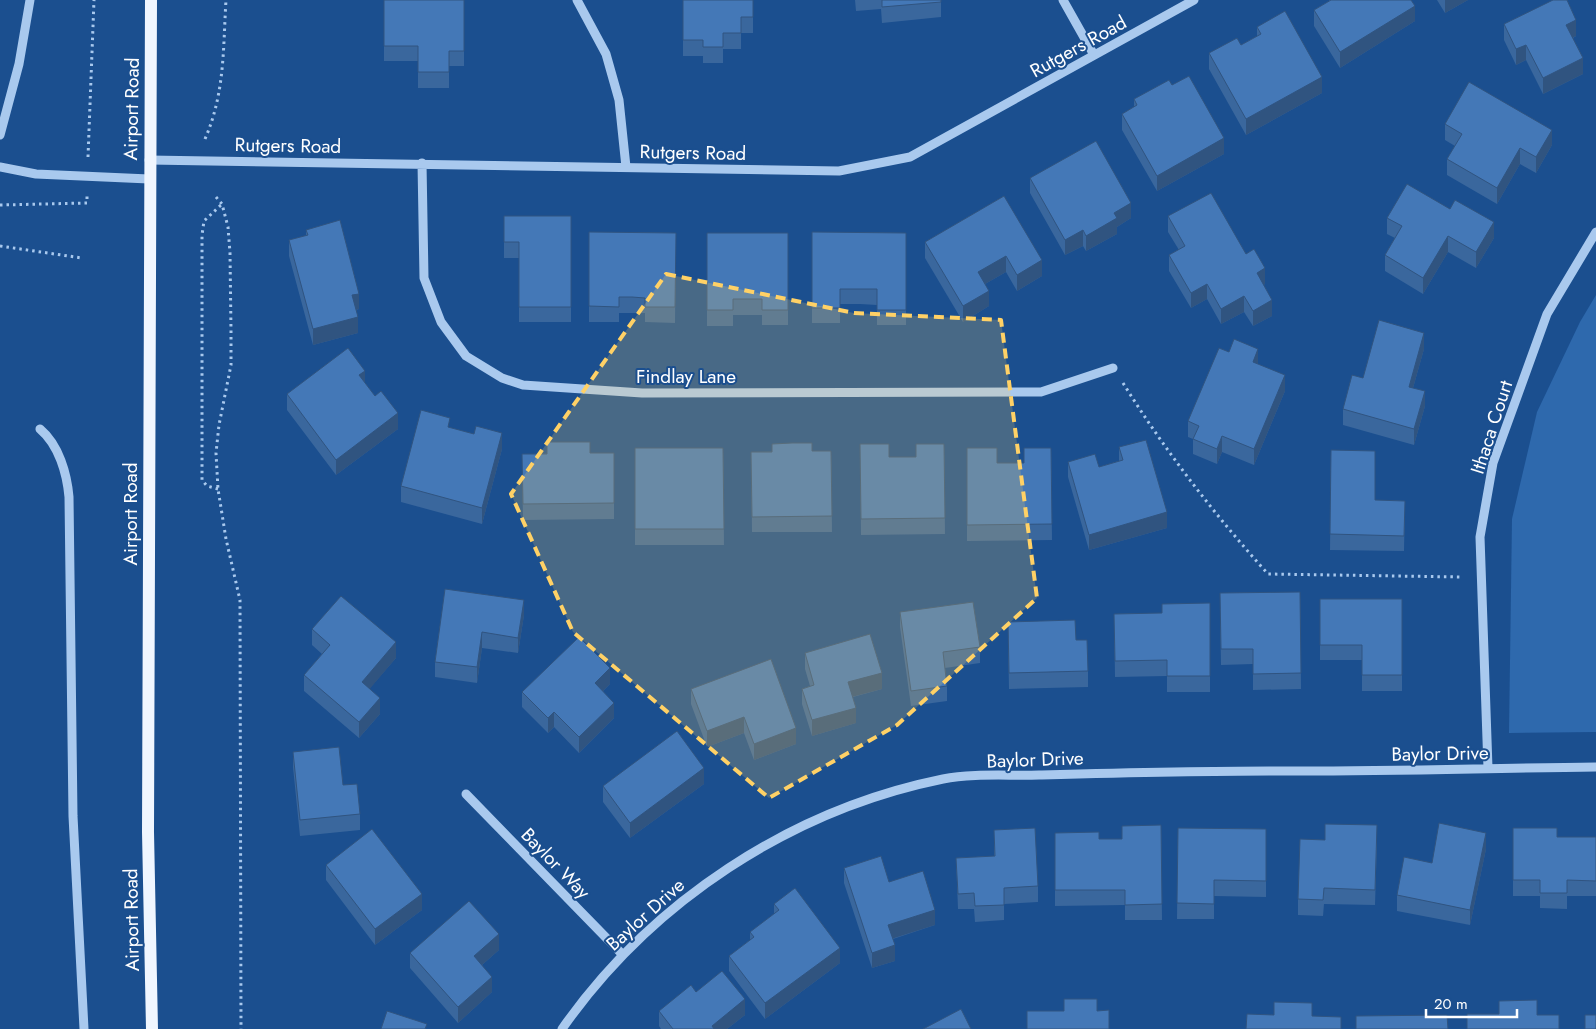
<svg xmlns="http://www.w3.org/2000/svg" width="1596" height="1029" viewBox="0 0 1596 1029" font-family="Jost,sans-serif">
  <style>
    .green { fill: #2e69ad }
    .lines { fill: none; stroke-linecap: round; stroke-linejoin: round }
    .path { stroke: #a9c9ee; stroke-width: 3; stroke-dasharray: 2.5 4; stroke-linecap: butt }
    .minor { stroke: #a9c9ee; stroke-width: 9 }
    .major { stroke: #f0f6ff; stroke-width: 12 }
    .wall { fill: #3a679d }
    .shaded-wall { fill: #305480 }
    .building { fill: #4478b7; stroke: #305480 }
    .marked { fill: #ffd166; fill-opacity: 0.2; stroke: #ffd166; stroke-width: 4; stroke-dasharray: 10 6; stroke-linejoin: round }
    .labels { text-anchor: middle; stroke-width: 4; stroke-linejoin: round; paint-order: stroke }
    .street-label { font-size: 19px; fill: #fff; stroke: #1b4f8f }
  </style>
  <rect width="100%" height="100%" fill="#1b4f8f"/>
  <path class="green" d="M1596,295V732L1509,733L1512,519L1537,412L1580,322Z"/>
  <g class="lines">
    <path class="path" d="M205,139C225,93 223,49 226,0
      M88,157L94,0
      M216,197L222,204L228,227L230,253L231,331V365L219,425L216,453L218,489L226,539L240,600L241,1029
      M0,205L87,203V195
      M0,246L82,258
      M1123,383C1166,452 1214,514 1268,574L1461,577
      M218,489L207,486L202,480V235L204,221L222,204"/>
    <path class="minor" d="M577,0L606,54L619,100L626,167
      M1063,0L1094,55
      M0,135L19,64L30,0
      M149,160L839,171L910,157L1194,0
      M422,163L424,278L441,322L466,356L502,378L523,385L642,393L1041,392L1113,368
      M0,167L36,174L149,179
      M40,429C59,445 67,474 69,497L73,816L84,1029
      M1488,768L1480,537L1493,463L1547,314L1596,232
      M466,794L622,954
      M562,1029C651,902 790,810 943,779C972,773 1009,776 1039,775C1116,773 1192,771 1269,771C1378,772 1487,768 1596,767"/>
    <path class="major" d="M151,0L148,832L152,1029"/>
  </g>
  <path class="wall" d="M384,0H464V66H449V88H418V61H384Z
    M683,0H753V33H741V49H723V63H703V56H683Z
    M855,0H941V17L882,23L881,9L856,11Z
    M1329,0H1411L1415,21L1340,68L1314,26V10L1329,1Z
    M1437,0H1468L1445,13Z
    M1504,24L1576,36L1573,38L1583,74L1543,94L1526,60L1516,65L1504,40Z
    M1257,27L1322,93L1246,135L1209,69V53L1241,45L1257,36Z
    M1172,85L1224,154L1157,191L1122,130V114L1134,107V99Z
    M1445,124L1552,145L1536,173L1520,164L1497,204L1447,175V159L1455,146L1445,140Z
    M1030,178L1131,218L1117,227V234L1086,251L1083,246L1065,255L1030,193Z
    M1004,196L1042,276L1017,291L1006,272L985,284L989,306L963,322L925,258V242Z
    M504,216H571V322H519V258H504Z
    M1168,216L1246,254L1265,284L1263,285L1272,316L1253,326L1244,312L1221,324L1207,299L1191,308L1169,271V255L1179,250L1168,232Z
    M1387,218L1494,238L1476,268L1448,252L1423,294L1385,271V255L1395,238L1387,234Z
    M306,230L359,309L356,310L358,333L313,345L289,256V240L306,236Z
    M589,232L676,233L675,323L645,322V313H619V322H589Z
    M812,232L906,233V325H877V305L860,304H840V323H812Z
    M707,233H788V325H762V315H733V326H707Z
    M1424,349L1413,388L1425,406L1414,445L1343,425V409L1363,378Z
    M1258,364L1285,391L1254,465L1222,452L1217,464L1193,454V439L1188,437V421Z
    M365,383L398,429L336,475L287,410V394Z
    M450,428L474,434L502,449L482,524L401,502V486Z
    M860,444L889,457H916V444H944L945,534L861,535Z
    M1119,447L1167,528L1089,550L1068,477V462L1099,467L1119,461Z
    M635,448H723L724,545H635Z
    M967,448L997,463H1024L1051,448L1052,540L967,541Z
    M1331,450L1375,500L1405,501L1404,551L1330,550Z
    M831,451L832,532H752L751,452Z
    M614,453V519L523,520L522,454Z
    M445,589L524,615L518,653L482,648L477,683L435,677V662Z
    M1300,592L1301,689L1253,690V664L1221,665L1220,609Z
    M1320,599H1402V691H1362V660H1320Z
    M1210,603V692H1167V676L1115,677L1114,614L1162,613Z
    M900,612L980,647V663L945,668L947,686V701L911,706L900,627Z
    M312,629L396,658L369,689L380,714L359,738L304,691V675L322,654L312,645Z
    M1008,638L1076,640L1088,671V687L1009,689Z
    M805,653L882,689L853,697L856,723L812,736L802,704V689L810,686L805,669Z
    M610,684L603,691L614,718L579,753L554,727L548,733L522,707V692Z
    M691,689L796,744L754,760L744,733L707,747L691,704Z
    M293,752L343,785L360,814V830L300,836L293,767Z
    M704,784L630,838L603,802V786Z
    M1161,825L1162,920H1125V905L1055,906V833L1099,839H1122Z
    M1178,828L1266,829V897L1214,896V919H1177Z
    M1513,828L1557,837H1596V896H1567V909L1540,908V896H1513Z
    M994,830L1038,886V902L1004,904V920L975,922L974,909H958L956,858L994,856Z
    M1377,841L1375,905L1324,904L1323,916L1298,915V899Z
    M1486,849L1470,925L1397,911V895L1432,863Z
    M326,865L422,910L375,945L326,880Z
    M844,868L889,882L935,925L893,939L895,961L872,968L844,883Z
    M774,904L840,963L765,1019L729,971V956L750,940V932L774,914Z
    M499,950L482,965L492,992L458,1023L410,968V953Z
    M696,992L745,1015L727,1029H661L659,1026V1011Z"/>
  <path class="shaded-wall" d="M1445,0H1468L1445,13Z
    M1415,6V21L1340,68V52Z
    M1576,20V36L1566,41V25Z
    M1526,45V60L1516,65V49Z
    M1583,58V74L1543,94V78Z
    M1322,77V93L1246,135V119Z
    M1552,130V145L1536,173V157Z
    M1224,138V154L1157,191V176Z
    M1520,148V164L1497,204V188Z
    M1131,203V218L1117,227V234L1086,251V236L1114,213Z
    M1494,222V238L1476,268V252Z
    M1083,230V246L1065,255V240Z
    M1448,236V252L1423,294V278Z
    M1006,256V272L978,288V272Z
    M1042,260V276L1017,291V275Z
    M1265,268V284L1257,289V273Z
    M1207,284V299L1191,308V293Z
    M989,291V306L963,322V306Z
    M359,294V309L352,311V295Z
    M1244,296V312L1221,324V309Z
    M1272,300V316L1253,326V311Z
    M358,317V333L313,345V329Z
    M1424,333V349L1409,402V387Z
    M1258,349V365L1253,362Z
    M365,371V387L359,375Z
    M1285,375V391L1254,465V449Z
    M1425,391V406L1414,445V429Z
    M398,413V429L336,475V460Z
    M502,433V449L482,524V508Z
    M1222,436V452L1217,464V449Z
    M1167,512V528L1089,550V535Z
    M524,600V615L518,653V638Z
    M482,632V648L477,683V667Z
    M396,642V658L362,698V682Z
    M610,668V684L595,699V683Z
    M882,673V689L848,698V682Z
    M380,698V714L359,738V722Z
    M614,703V718L579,753V737Z
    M856,708V723L812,736V720Z
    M554,712V727L548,733V718Z
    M744,717V733L707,747V731Z
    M796,728V744L754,760V744Z
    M704,768V784L630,838V823Z
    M1486,833V849L1470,925V910Z
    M422,894V910L375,945V929Z
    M935,910V925L888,940V925Z
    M499,934V950L474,972V956Z
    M895,945V961L872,968V953Z
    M840,948V963L765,1019V1003Z
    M492,977V992L458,1023V1007Z
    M745,999V1015L727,1029H712V1026Z"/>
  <path class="building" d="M384,0H464V51H449V72H418V46H384Z
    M683,0H753V17H741V33H723V47H703V40H683Z
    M882,0H941V2L882,7Z
    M1331,0H1411L1415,6L1340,52L1314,10Z
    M1553,0H1567L1576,20L1566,25L1583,58L1543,78L1526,45L1516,49L1504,24Z
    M1285,11L1322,77L1246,119L1209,53L1237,38L1241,45L1261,34L1257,27Z
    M1189,76L1224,138L1157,176L1122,114L1137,105L1134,99L1169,80L1172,85Z
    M1469,82L1552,130L1536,157L1520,148L1497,188L1447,159L1462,134L1445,124Z
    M1096,141L1131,203L1114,213L1117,218L1086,236L1083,230L1065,240L1030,178Z
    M1407,184L1450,209L1455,200L1494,222L1476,252L1448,236L1423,278L1385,255L1402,226L1387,218Z
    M1211,193L1246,254L1254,249L1265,268L1257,273L1272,300L1253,311L1244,296L1221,309L1207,284L1191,293L1169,255L1185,246L1168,216Z
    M1004,196L1042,260L1017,275L1006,256L978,272L989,291L963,306L925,242Z
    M504,216H571V307H519V242H504Z
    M340,220L359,294L352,295L358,317L313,329L289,240L308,235L306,230Z
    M589,232L676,233L675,307H645V298L632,297H619V307L589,306Z
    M812,232L906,233V310H877V289H840V308H812Z
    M707,233H788V310H762V299H733V310H707Z
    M1379,320L1424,333L1409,387L1425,391L1414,429L1343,409L1352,375L1363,378Z
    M1234,339L1258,349L1253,362L1285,375L1254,449L1222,436L1217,449L1193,439L1199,426L1188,421L1219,348L1229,352Z
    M348,348L365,371L359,375L375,396L381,391L398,413L336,460L287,394Z
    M421,410L450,418L448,427L474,434L476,426L502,433L482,508L401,486Z
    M1146,440L1167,512L1089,535L1068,462L1095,454L1099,467L1123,460L1119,447Z
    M547,442H590V453H614V503L523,504L522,454H547Z
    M792,443H812V451H831L832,516L752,517L751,452H772V444Z
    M860,444H889V457H916V444H944L945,518L861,519Z
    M635,448H723L724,529H635Z
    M967,448H997V463H1024V448H1051L1052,524L967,525Z
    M1331,450L1375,451V500L1405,501L1404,536L1330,534Z
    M445,589L524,600L518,638L482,632L477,667L435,662Z
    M1300,592L1301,673L1253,674V649H1221L1220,593Z
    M341,596L396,642L362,682L380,698L359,722L304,675L330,645L312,629Z
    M1320,599H1402V675H1362V645H1320Z
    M973,602L980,647L943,652L947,686L911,691L900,612Z
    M1210,603V676H1167V660L1115,661L1114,614L1162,613V604Z
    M1075,620L1076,640H1087L1088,671L1009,673L1008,622Z
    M870,634L882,673L848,682L856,708L812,720L802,689L814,685L805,653Z
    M579,637L610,668L595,683L614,703L579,737L554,712L548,718L522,692Z
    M771,659L796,728L754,744L744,717L707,731L691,689Z
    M677,731L704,768L630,823L603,786Z
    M339,747L343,785L357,784L360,814L300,820L293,752Z
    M1439,823L1486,833L1470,910L1397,895L1404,857L1432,863Z
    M1325,824L1377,825L1375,890L1324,888L1323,900L1298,899L1300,839L1325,840Z
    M1161,825L1162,904L1125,905V890H1055V833L1099,832V839H1122V826Z
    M1035,828L1038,886L1004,888V905L975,906L974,893L958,894L956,858L995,856L994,830Z
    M1178,828L1266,829V881L1214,880V904L1177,903Z
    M1513,828H1557V837H1596V881L1567,880V893H1540V880H1513Z
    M372,829L422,894L375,929L326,865Z
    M881,856L889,882L923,871L935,910L888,925L895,945L872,953L844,868Z
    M795,888L840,948L765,1003L729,956L754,937L750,932L779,910L774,904Z
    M469,901L499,934L474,956L492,977L458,1007L410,953Z
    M722,971L745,999L712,1026L714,1029H673L659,1011L691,985L696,992Z
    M1064,999H1097V1011L1109,1010V1029H1027V1011H1064Z
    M1537,1000V1015H1559V1029H1467V1014H1499V1001Z
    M1274,1002L1312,1003V1016L1341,1017V1029H1246L1247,1014L1274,1015Z
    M961,1009L971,1029H923Z
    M387,1011L427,1024L425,1029H381Z
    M1447,1015L1448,1029H1356V1016Z
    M1585,1015H1596V1029H1585Z"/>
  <path class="marked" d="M666,274L854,313L1001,320L1037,598L897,725L769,798L573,632L511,494Z"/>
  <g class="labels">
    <g class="street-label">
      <text transform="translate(1078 46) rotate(-29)" y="7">Rutgers Road</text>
      <text transform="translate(131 109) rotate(-89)" y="7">Airport Road</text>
      <text transform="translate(288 145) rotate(1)" y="7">Rutgers Road</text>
      <text transform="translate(693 152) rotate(1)" y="7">Rutgers Road</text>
      <text x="686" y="383">Findlay Lane</text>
      <text transform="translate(1491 427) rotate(-72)" y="7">Ithaca Court</text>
      <text transform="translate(130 514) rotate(-90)" y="7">Airport Road</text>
      <text transform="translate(1440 753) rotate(-1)" y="7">Baylor Drive</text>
      <text transform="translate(1035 759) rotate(-2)" y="7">Baylor Drive</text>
      <text transform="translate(556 863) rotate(46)" y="7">Baylor Way</text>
      <text transform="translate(645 914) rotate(-42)" y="7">Baylor Drive</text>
      <text transform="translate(131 920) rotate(-91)" y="7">Airport Road</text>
    </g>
  </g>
  <path d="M1426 1009v8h91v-8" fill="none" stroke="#ffffff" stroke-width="2.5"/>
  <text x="1434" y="1009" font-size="15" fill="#ffffff" stroke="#1b4f8f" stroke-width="4" paint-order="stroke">20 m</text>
</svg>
